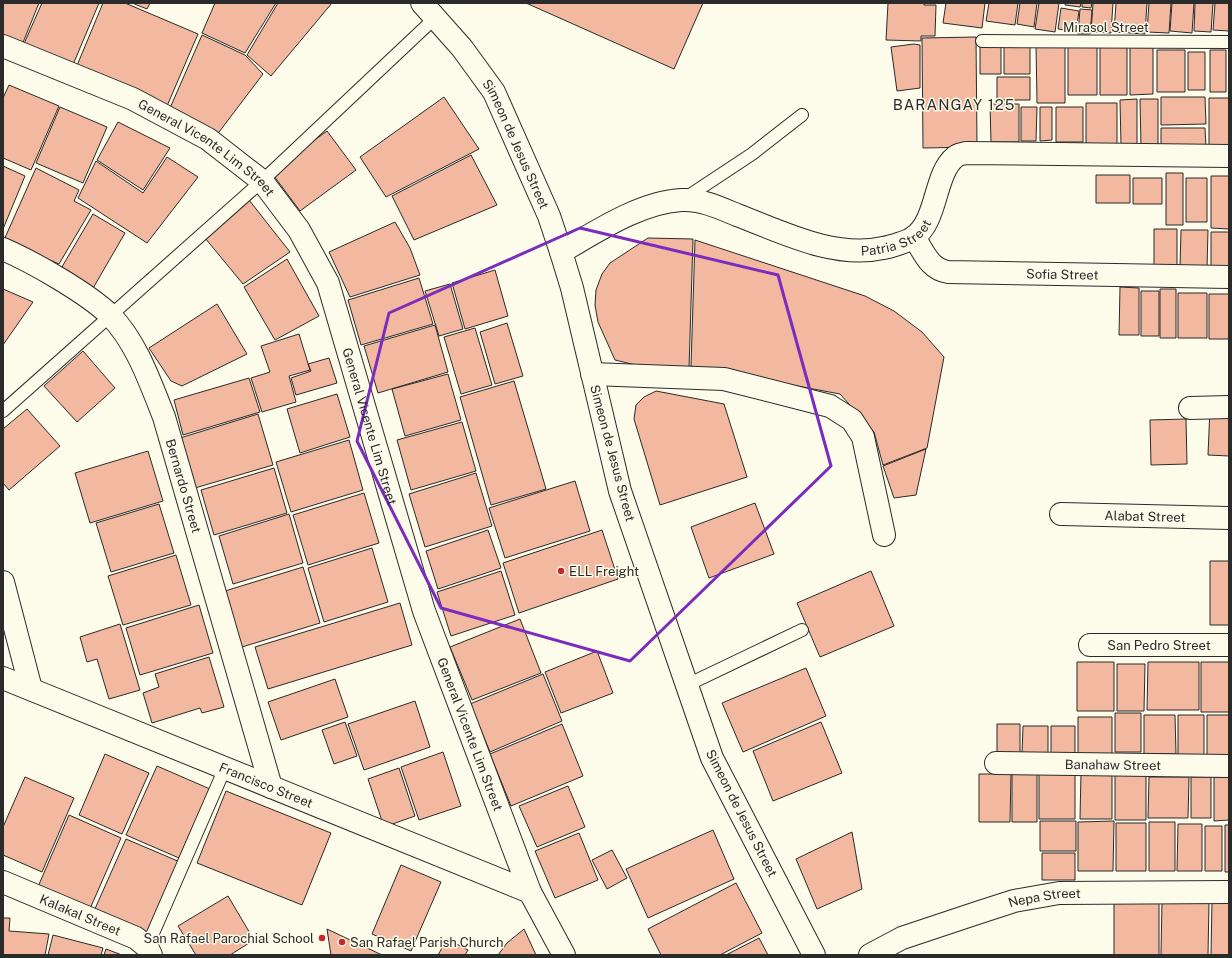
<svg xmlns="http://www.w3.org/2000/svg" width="1232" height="958" viewBox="0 0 1232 958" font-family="'Public Sans',sans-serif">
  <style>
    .building { fill: #f2b8a0; stroke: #2b2b2b }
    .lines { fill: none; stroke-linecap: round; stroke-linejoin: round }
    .service-casing { stroke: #2b2b2b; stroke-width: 14 }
    .minor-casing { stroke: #2b2b2b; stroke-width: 24 }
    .tertiary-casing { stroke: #2b2b2b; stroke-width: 24 }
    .service { stroke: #fdfbea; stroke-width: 12 }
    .minor { stroke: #fdfbea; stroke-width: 22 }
    .tertiary { stroke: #fdfbea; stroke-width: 22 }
    .marked { fill: none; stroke: #7b2cbf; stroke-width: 3; stroke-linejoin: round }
    .poi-dot { fill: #c62828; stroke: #fdfbea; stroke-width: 1.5 }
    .labels { text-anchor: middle; stroke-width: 3; stroke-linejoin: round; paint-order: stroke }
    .street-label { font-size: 13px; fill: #2b2b2b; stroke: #fdfbea }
    .poi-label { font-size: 13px; fill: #2b2b2b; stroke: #fdfbea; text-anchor: start }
    .quarter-label { font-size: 15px; letter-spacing: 1px; fill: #2b2b2b; stroke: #fdfbea }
  </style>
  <rect width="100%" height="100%" fill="#fdfbea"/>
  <path class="building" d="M3,3H39L22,45L3,37Z
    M42,3H99L72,67L23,46Z
    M103,3H125L198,34L167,106L76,68Z
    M132,3H150L147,9Z
    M215,3H276L245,53L202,33Z
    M278,3H332L271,76L247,55Z
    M526,3H703L674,69Z
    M888,3H924V5H936L935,36H921V41L886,40Z
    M946,3H985L982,28L943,23Z
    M989,3H1018L1015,25L986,21Z
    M1020,3H1037L1034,27L1017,24Z
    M1039,3H1059L1055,32L1035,29Z
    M1065,3H1081L1080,7L1065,5Z
    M1082,3H1092L1091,8L1082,7Z
    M1093,3H1113L1111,33L1091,32Z
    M1116,3H1147L1145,34L1114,32Z
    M1149,3H1171L1169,33L1147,32Z
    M1172,3H1194L1192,33L1170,31Z
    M1195,3H1213L1211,32L1194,31Z
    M1215,3H1229V31L1213,30Z
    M1061,8L1079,11L1076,32L1058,29Z
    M1080,9L1092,10L1090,34H1078Z
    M202,35L245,55L263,74L213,140L170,108Z
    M976,37L977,147L923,148L922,38Z
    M980,43H1001V74H980Z
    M914,44L920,45V88L897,91L891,47Z
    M1004,44H1030V74H1004Z
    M1036,44H1065V103H1037Z
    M1100,46H1127V95H1100Z
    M1130,46H1153V94L1130,95Z
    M1068,47H1097V95H1068Z
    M1157,50H1185V92H1157Z
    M1210,50H1226V92H1210Z
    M1188,52H1205V90H1188Z
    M997,77H1030V100H997Z
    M9,85L59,106L31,170L3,158V98Z
    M444,97L479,149L386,197L360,157Z
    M1161,97H1205L1206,124L1161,125Z
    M1209,98H1229V146H1209Z
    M1137,99V145H1121L1120,100Z
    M1140,99H1158V147H1141Z
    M1086,103H1117V146H1086Z
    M990,104H1019V142H991Z
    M60,107L107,127L83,183L36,163Z
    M1021,107H1037L1036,141H1021Z
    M1040,107H1052V140L1040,141Z
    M1056,107H1083V142H1056Z
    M118,122L170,148L143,190L97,160Z
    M1161,128H1205L1206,147H1161Z
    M327,131L356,170L300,211L271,172Z
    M471,155L497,205L414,240L392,196Z
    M167,157L198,177L147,243L78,198L96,161L143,193Z
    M3,166L25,176L3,229Z
    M36,168L79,190L74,201L91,210L59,264L4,240Z
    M1166,173H1183V225H1166Z
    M1096,175H1130V203H1096Z
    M1211,176H1229V229L1211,228Z
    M1133,178H1162V204H1133Z
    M1186,178H1207V222H1186Z
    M249,200L290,252L243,284L205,238Z
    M93,214L125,233L92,290L59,272Z
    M395,222L410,248L420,275L350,297L329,252Z
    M1154,229H1177V271L1154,270Z
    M1181,230H1208L1207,269H1180Z
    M1211,232H1229V271L1211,272Z
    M648,238L693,239L689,369L644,367L615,360L598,322L595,305L596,290L602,274L610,263Z
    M695,240L865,296L894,311L922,332L944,357L927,448L883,465L874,432L840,394L691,366Z
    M287,259L319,316L275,340L244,287Z
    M495,270L508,316L465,329L452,283Z
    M419,278L433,324L361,345L348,300Z
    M450,284L463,329L439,336L425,291Z
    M1120,287L1139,288V335H1119Z
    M3,289L33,302L3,345Z
    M1160,289H1176V338H1160Z
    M1141,291H1159V336H1141Z
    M1178,293H1207V338H1178Z
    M1209,294H1229V339H1209Z
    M217,304L247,354L182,386L171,381L149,348Z
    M507,323L523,376L495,384L480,332Z
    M435,325L448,372L378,393L364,346Z
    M475,328L492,385L461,394L444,337Z
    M299,334L310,370L289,376L296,402L262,412L251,378L270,372L261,346Z
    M83,351L115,388L77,422L44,386Z
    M329,358L337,383L296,395L291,378L311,371L308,364Z
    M448,374L461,420L405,436L392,389Z
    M249,378L260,412L183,435L174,400Z
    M514,381L546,489L491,505L460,397Z
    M656,391L724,404L747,477L660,505L634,419L636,405L644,397Z
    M337,394L350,437L300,453L287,409Z
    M1210,408L1229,409V456L1208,455Z
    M27,409L60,446L9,490L3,483V429Z
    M258,414L273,465L195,488L180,438Z
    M1186,419L1187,464L1151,465L1150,420Z
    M462,422L476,471L411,490L397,440Z
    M349,440L363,490L291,512L276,462Z
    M926,449L916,495L894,498L883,466Z
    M148,451L163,501L90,523L75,473Z
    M274,468L287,513L214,535L201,490Z
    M476,473L492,526L425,547L409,494Z
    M575,481L590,531L505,558L489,508Z
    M364,493L379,543L308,565L293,515Z
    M755,503L774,554L709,578L691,527Z
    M159,504L174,553L111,572L96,523Z
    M289,514L303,563L233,584L219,536Z
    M488,530L501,568L438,589L426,551Z
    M602,530L618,579L519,613L503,563Z
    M372,548L388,602L324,622L308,568Z
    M176,555L191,605L123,625L108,576Z
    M1210,561H1229V625H1210Z
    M303,567L320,623L242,647L225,591Z
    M501,571L515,615L451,636L437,592Z
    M871,571L894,626L820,657L797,603Z
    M400,603L412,645L268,689L255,647Z
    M199,605L213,653L140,675L126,628Z
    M520,619L541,673L472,700L450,647Z
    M120,624L140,690L109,699L97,659L87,662L80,637Z
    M597,651L613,693L561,713L545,672Z
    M209,657L224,707L202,713L200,708L152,723L143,693L159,687L155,674Z
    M1077,662H1114V711H1077Z
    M1148,662H1199V710H1147Z
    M1201,662H1229V712H1201Z
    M1117,664H1145L1144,711H1117Z
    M806,668L826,716L743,752L722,703Z
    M543,674L562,721L490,752L470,704Z
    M335,679L348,717L281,740L268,702Z
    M415,701L430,747L364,770L348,724Z
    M1115,713H1141V752H1115Z
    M1144,715H1175L1176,754H1144Z
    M1178,715H1204V756H1178Z
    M1207,715H1229V758H1207Z
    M1078,717H1112V754H1078Z
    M345,722L357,756L334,764L322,730Z
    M821,722L842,773L773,801L753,751Z
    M562,724L583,776L511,806L490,754Z
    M997,724H1020V755H997Z
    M1023,726H1048V754H1022Z
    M1051,726H1075V757H1051Z
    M443,752L461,806L419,820L401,767Z
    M105,754L149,773L122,834L79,815Z
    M157,766L210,789L179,858L126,835Z
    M399,768L415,816L384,827L368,779Z
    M1112,772V819H1080L1081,773Z
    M1075,773V819H1039V774Z
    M979,774H1011L1010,822H979Z
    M1012,774H1037V822H1012Z
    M1115,774H1146V820H1115Z
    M25,777L74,798L42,872L3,855V827Z
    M1149,777H1189L1188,818H1148Z
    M1191,777H1211V818H1191Z
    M1214,777H1229V820L1214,821Z
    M568,786L585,827L537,847L519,806Z
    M226,791L331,833L302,905L197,863Z
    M69,815L121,838L89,911L37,889Z
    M1040,821H1076V851H1040Z
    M1114,821L1113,871H1078V822Z
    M1149,822H1175V871H1149Z
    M1116,823H1146V871H1116Z
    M1178,824H1202V871H1177Z
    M1225,825H1229V872H1225Z
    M1205,826H1222V871H1205Z
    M713,830L734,879L648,918L626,869Z
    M852,832L862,889L817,909L796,859Z
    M579,833L598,880L555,898L535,851Z
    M126,839L180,862L148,934L94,911Z
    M612,850L627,878L607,889L592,860Z
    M1042,853H1075V880H1042Z
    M401,865L441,882L411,951L372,934Z
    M736,883L762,933L720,955H661L648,929Z
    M228,896L254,940L230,955H196L178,926Z
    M1159,900V955H1114V901Z
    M1162,901L1209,902L1208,955H1161Z
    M1212,901L1229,902V955H1211Z
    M3,918H10L9,931L49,934L45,955H3Z
    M327,929L382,955H331Z
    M524,929L536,955H498L507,943Z
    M53,935L103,948L101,955H48Z
    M759,938L768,955H726Z
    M447,939L468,950L465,955H438Z
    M106,949L122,955H104Z"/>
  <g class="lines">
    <defs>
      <path id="service" d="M982,41L1229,42
        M684,199L752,154L802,115
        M3,411L262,181L436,17
        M687,685L802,630
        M147,947L225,768"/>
      <g id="minor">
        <path id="s1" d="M422,3L462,48L494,92L549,216L561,252"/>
        <path id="s2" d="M3,46L133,99L208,139L262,181L299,230L328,283L424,611L530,892L564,955"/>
        <path id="s3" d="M914,237C924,252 929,269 948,272L1229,277"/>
        <path id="s4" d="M3,249C33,262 87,293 110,315C137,343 150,382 164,417L271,787"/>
        <path d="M592,374L724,379L830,406L852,420L863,437L884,535"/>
        <path d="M1190,408L1229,407"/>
        <path id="s5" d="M1061,514L1229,518"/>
        <path d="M3,582L31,689"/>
        <path id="s6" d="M1090,645H1229"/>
        <path id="s7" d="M3,678L530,892"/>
        <path id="s8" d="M996,763L1229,766"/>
        <path id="s9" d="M3,882L136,938L147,947L151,955"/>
        <path id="s10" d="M870,955L902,938L977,913L1014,901L1059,893L1229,892"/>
      </g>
      <g id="tertiary">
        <path id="s11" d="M814,955L712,758L620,491L572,288L561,252C596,232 640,202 682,200C701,199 720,208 737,215C782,232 834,259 883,248C890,247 909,241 914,237C938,220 934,174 955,157C958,154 963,154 966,153L1229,156"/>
      </g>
    </defs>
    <use href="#service" class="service-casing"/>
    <use href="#minor" class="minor-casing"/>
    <use href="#tertiary" class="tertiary-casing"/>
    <use href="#service" class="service"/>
    <use href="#minor" class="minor"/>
    <use href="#tertiary" class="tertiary"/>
  </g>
  <path class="marked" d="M580,228L778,275L831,466L630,661L441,608L357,441L389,313Z"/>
  <g class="poi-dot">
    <circle cx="561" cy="571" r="4"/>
    <circle cx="322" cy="938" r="4"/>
    <circle cx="342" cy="942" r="4"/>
  </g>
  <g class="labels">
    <g class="street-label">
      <text x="1106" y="32">Mirasol Street</text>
      <text dy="5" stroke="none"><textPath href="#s1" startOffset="171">Simeon de Jesus Street</textPath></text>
      <text dy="5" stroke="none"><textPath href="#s2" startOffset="229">General Vicente Lim Street</textPath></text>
      <text dy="5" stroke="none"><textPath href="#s11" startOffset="1109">Patria Street</textPath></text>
      <text dy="5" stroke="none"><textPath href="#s3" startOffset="165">Sofia Street</textPath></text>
      <text dy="5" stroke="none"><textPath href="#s2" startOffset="565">General Vicente Lim Street</textPath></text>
      <text transform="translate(613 453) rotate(75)" y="5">Simeon de Jesus Street</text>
      <text dy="5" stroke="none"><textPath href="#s4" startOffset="314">Bernardo Street</textPath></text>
      <text dy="5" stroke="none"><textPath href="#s5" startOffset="84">Alabat Street</textPath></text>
      <text dy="5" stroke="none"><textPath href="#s6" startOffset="69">San Pedro Street</textPath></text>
      <text dy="5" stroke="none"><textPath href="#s2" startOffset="889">General Vicente Lim Street</textPath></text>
      <text dy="5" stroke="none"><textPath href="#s8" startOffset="117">Banahaw Street</textPath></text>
      <text dy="5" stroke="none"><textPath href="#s7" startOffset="284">Francisco Street</textPath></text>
      <text transform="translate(742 813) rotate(63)" y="5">Simeon de Jesus Street</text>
      <text dy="5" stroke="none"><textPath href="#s10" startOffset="185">Nepa Street</textPath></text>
      <text dy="5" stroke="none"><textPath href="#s9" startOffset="84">Kalakal Street</textPath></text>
    </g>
    <g class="poi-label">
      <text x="569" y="576">ELL Freight</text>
      <text x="314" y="943" text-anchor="end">San Rafael Parochial School</text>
      <text x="350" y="947">San Rafael Parish Church</text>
    </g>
    <g class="quarter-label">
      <text x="954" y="110">BARANGAY 125</text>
    </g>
  </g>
  <rect width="1232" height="958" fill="none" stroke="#2b2b2b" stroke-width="8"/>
</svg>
